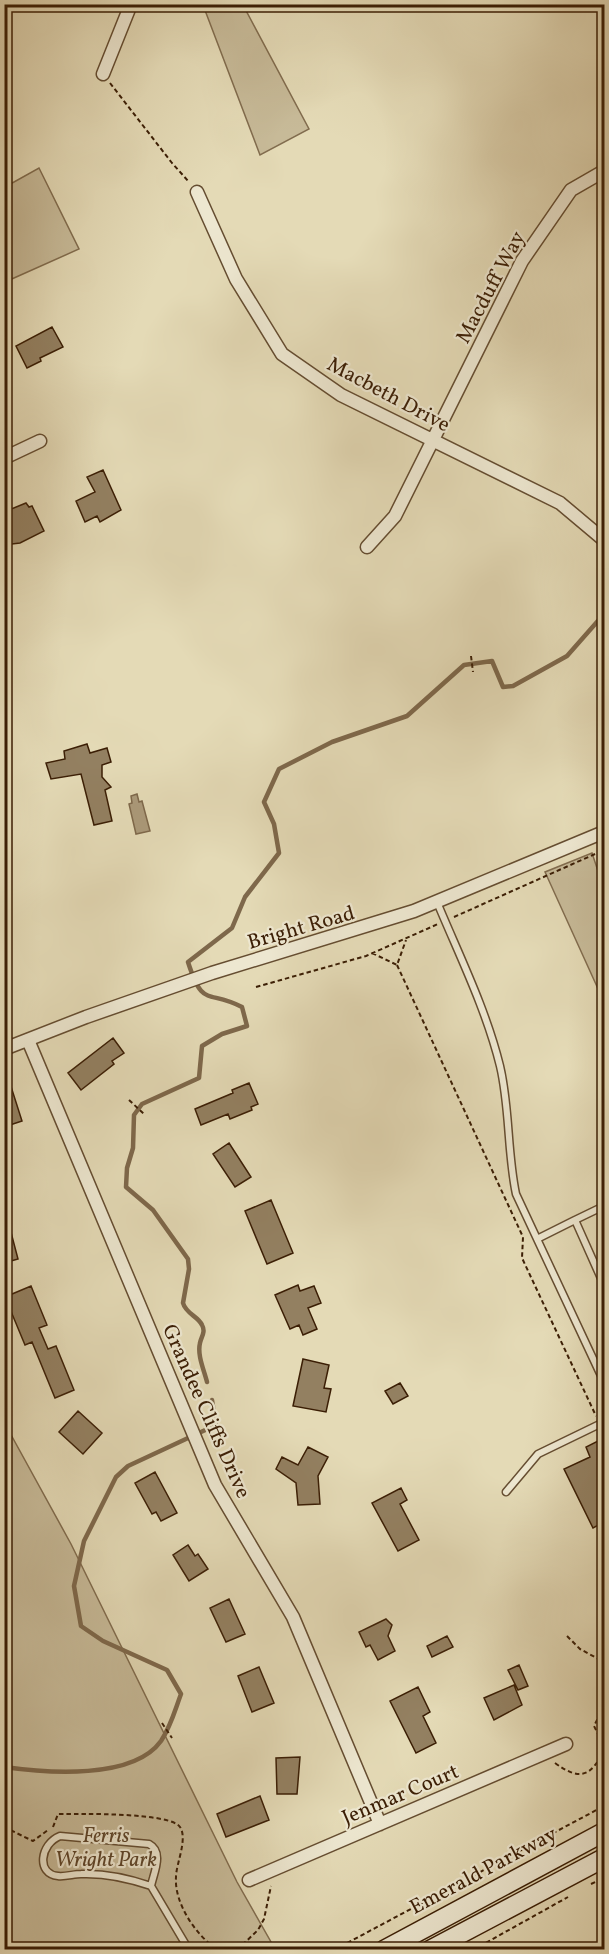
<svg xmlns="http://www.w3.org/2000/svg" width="609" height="1954" viewBox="0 0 609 1954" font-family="Vollkorn,serif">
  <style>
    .green { fill: #c7ba98; stroke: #816c4e; stroke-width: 1.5 }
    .water { fill: #ab9a7a; stroke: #7e684b; stroke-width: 1.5 }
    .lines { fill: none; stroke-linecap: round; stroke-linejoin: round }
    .stream { stroke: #7e684b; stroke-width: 4.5 }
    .building { fill: #938061; stroke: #3b1e05; stroke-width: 1.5 }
    .service-casing { stroke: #654d31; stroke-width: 9 }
    .minor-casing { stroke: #654d31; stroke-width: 15 }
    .secondary-casing { stroke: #3b1e05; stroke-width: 21 }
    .path { stroke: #3b1e05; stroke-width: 2; stroke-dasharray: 4.5 3; stroke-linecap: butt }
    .service { stroke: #ede7d0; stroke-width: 6 }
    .minor { stroke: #ede7d0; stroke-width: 12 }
    .secondary { stroke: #ede7d0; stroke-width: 18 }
    .labels { text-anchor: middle; stroke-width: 4.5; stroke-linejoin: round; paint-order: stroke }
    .street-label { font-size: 21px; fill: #3b1e05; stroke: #ede7d0 }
    .park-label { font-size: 21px; font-style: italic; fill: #5e452a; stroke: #ede7d0 }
  </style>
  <rect width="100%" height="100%" fill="#e4dab6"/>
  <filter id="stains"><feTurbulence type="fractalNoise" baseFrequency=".00333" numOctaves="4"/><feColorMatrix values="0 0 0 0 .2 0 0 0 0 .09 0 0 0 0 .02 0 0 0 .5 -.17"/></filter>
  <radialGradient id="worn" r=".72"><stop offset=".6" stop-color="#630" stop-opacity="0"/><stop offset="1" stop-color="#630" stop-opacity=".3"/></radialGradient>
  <path class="green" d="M203,5H243L309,129L260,155Z
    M39,168L79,249L5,282V187Z
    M592,853L604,889V1002L545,872Z
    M4,1422L71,1544L237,1882L275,1949H5Z"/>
  <path class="water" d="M137,794L139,802L142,801L150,831L136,834L129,804L132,803L131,796Z"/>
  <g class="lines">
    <path class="stream" d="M207,1382C204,1370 197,1355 200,1343C201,1337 206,1332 202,1325C198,1316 186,1314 183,1303L189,1269L188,1259L153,1210L126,1187L127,1168L133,1148L134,1115L142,1104L199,1078L202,1046L222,1034L247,1026L242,1007C207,989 203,1009 188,962L232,928L245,897L279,853L274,824L264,802L279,769L332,742L407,716L464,665L492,661L503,687L513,686L567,656L604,614
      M4,1767C47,1773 133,1780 161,1741C171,1726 175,1710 181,1694L167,1670L103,1641L81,1626L74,1586L84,1541L116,1477L128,1466L216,1425L212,1400"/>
  </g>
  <path class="building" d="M52,327L63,347L40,358L41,361L27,368L16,346Z
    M103,470L121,510L100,522L97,516L85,522L76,501L95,492L87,477Z
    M26,503L29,507L32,506L44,531L20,543L4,545V512Z
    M87,744L90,753L107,748L111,762L102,765V777L111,787L105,790L112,821L94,825L81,774L51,779L46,763L65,759L64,751Z
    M113,1038L124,1053L112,1061L114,1064L81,1090L68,1073Z
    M7,1074L22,1121L4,1127V1075Z
    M249,1083L258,1104L251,1107L252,1110L230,1119L228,1114L201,1125L195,1109L233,1093L232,1090Z
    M229,1143L251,1177L235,1187L213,1154Z
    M271,1200L293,1253L267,1264L245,1211Z
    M8,1221L18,1259L4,1263V1222Z
    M298,1285L300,1291L314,1286L321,1303L308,1308L317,1329L303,1335L299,1325L290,1329L275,1295Z
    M31,1286L47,1325L39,1328L48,1349L56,1346L74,1390L55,1398L32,1342L25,1345L5,1297Z
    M303,1359L329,1365L324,1388L331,1389L326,1412L293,1406Z
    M400,1383L408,1396L393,1404L385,1391Z
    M78,1411L102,1433L83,1454L59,1432Z
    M604,1438V1522L593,1528L564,1469L590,1457L586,1447Z
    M308,1447L328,1457L318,1476L320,1504L298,1505L296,1483L276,1469L282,1457L298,1465Z
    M155,1472L177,1513L161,1521L156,1512L152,1514L135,1483Z
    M401,1488L407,1500L400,1504L419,1540L398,1551L372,1503Z
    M188,1545L195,1556L198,1554L208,1569L189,1581L173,1555Z
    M229,1599L245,1634L226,1642L210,1608Z
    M386,1619L392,1625L388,1636L395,1651L378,1660L370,1645L366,1647L359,1632Z
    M447,1636L453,1647L432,1657L427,1646Z
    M519,1665L528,1686L518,1690L508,1670Z
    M259,1667L274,1703L252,1712L238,1676Z
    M514,1685L522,1705L494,1720L484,1698Z
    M418,1687L430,1712L423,1716L436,1743L416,1753L390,1701Z
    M300,1757L297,1794H277L276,1758Z
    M260,1796L269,1820L226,1837L217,1814Z"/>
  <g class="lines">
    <defs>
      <path id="service" d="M437,902C459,955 486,1009 500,1066C510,1108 507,1151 516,1194L604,1382
        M575,1220L604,1206
        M537,1239L575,1220L604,1285
        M506,1492L538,1454L604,1422
        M151,1886C154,1872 164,1852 149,1844L60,1836C40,1844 36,1874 58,1876C65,1877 74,1874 81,1874C106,1873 128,1878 151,1886L189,1950"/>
      <path id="minor" d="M103,74L131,4
        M197,192L236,279L282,354L341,395L560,503L604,540
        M4,458L40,441
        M367,547L395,516L522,261L571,190L604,171
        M28,1040L215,1485L293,1617L380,1824
        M4,1049L86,1017L212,973L414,911L604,832
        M249,1880L566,1744"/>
      <path id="secondary" d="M384,1950L604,1832
        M430,1950L604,1858"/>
    </defs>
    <use href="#service" class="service-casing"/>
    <use href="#minor" class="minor-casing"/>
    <use href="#secondary" class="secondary-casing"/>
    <path class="path" d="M110,83L172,163L189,182
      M471,656L473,672
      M454,917L604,850
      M372,953L397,965L406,940
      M397,965L523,1237L522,1258L596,1416
      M256,987L366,956L438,924
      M129,1100L145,1115
      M567,1636L580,1649L604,1662
      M604,1706L594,1726L599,1736H604
      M162,1723L172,1738
      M555,1763C580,1781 591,1777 604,1750
      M4,1827L33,1841L48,1830
      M53,1827L58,1814C78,1814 170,1812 180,1827C188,1839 176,1864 176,1877C174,1903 196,1936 218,1950
      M591,1884L604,1878
      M237,1950L258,1930L264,1919L271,1886
      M334,1950L604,1806
      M473,1950L568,1897"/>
    <use href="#service" class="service"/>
    <use href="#minor" class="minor"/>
    <use href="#secondary" class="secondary"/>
  </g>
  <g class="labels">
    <g class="street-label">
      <text transform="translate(490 287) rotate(-62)" y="7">Macduff Way</text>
      <text transform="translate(389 394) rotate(28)" y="7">Macbeth Drive</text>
      <text transform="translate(301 927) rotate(-16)" y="7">Bright Road</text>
      <text transform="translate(207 1411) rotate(66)" y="7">Grandee Cliffs Drive</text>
      <text transform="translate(400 1794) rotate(-23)" y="7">Jenmar Court</text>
      <text transform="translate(483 1870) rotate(-28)" y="7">Emerald Parkway</text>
    </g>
    <g class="park-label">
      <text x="106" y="1842">Ferris<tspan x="106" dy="24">Wright Park</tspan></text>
    </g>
  </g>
  <rect width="609" height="1954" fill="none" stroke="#e4dab6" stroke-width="24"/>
  <rect x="6" y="6" width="597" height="1942" fill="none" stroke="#3b1e05" stroke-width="3"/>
  <rect x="12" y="12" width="585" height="1930" fill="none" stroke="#3b1e05" stroke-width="1.5"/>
  <rect width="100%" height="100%" filter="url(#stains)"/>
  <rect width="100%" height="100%" fill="url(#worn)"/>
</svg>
